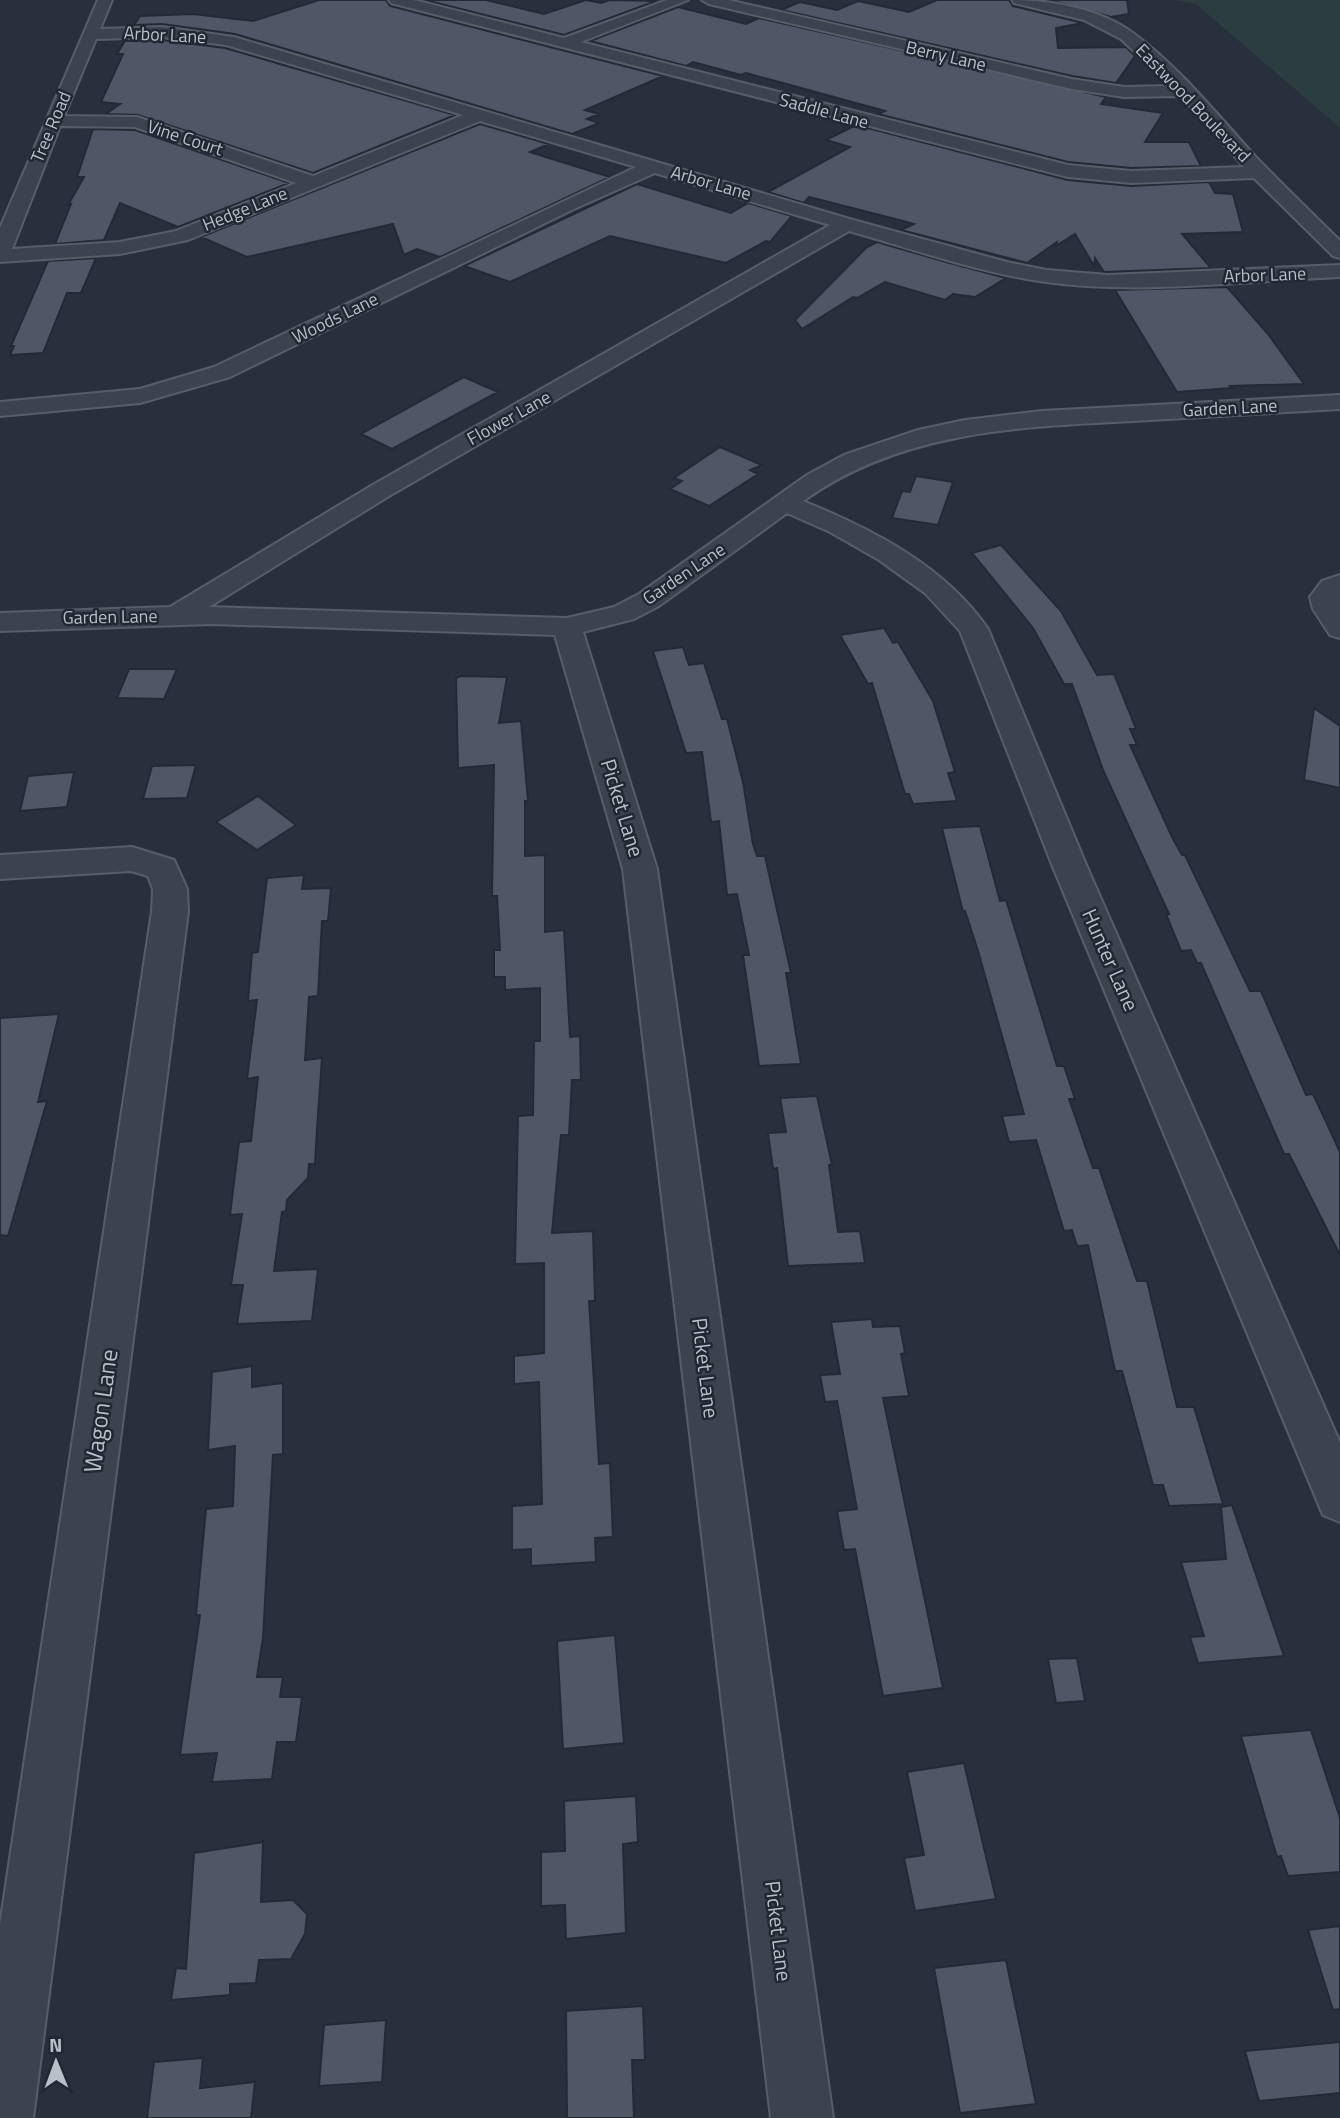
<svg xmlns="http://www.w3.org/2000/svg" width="1340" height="2118" viewBox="0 0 1340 2118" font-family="'Titillium Web',sans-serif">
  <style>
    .green { fill: #2b3d40 }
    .building { fill: #4f5766; stroke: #232a35; stroke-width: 2 }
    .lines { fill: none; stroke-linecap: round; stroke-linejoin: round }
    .minor-casing { stroke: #575e69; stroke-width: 4 }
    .minor { fill: #3c434e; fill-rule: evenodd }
    .labels { text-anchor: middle; stroke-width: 5; stroke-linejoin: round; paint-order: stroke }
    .far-street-label { font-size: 18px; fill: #b9bec9; stroke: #212833 }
    .street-label { font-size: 21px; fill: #b9bec9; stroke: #212833 }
    .near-street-label { font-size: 24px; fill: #b9bec9; stroke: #212833 }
  </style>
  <rect width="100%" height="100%" fill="#28303e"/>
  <path class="green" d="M1174,0H1340V128L1196,4Z"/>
  <path class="building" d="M319,0H386L390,6L663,76L585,110L599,114L587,119L599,123L572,134L235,34L162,24L134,25L140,16L193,14L253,21Z
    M425,0H486L544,14L586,0L601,3L610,0L656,1L564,35Z
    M937,0H1009L1013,6L1083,23L1056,28L1058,48L1126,47L1135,56L1116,83L1072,76L781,10L800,2L837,10L858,1L909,12Z
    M1049,0H1127L1129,14L1111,17Z
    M678,7L746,24L759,18L1106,97L1101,104L1163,113L1145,142H1189L1201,166L1131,168L1068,162L878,114L885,111L746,73L741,75L693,62L686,66L590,41Z
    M162,40L225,48L455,115L313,173L138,115L106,114L120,104L101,102L123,54H117L125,41Z
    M480,124L549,144L530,152L610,177L440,257L417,249L404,255L393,224L247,257L201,237Z
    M856,125L1068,180L1131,186L1209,182L1215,193L1233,194L1243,232L1182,234L1211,268L1104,272L1095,258L1094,266L1075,234L1056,246L1057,242L1027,263L901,230L914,224L895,219L809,197L804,203L768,192L850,147L826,140Z
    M93,129L135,130L289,183L178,227L120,203L104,240L55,244L71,204L68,205L84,177H77Z
    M637,184L731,213L748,203L792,216L770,242L766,241L726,263L610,236L510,282L464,266Z
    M877,242L946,262L1006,278L975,297L953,294L945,300L885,282L857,298L853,297L802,329L795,320L867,247Z
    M96,258L81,293H67L43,353L10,355L14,346H11L48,261Z
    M1227,287L1268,334L1304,384L1230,386L1232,388L1177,392L1115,290Z
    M464,377L498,392L392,449L361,434Z
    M720,447L762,465L750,470L758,474L709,506L670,489L682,481L674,478Z
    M916,476L953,482L938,525L892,518L902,491L910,492Z
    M1001,545L1061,611L1097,675L1114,674L1136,729H1130L1137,745H1130L1172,837L1182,855H1185L1250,991H1261L1306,1095L1313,1094L1340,1152V1255L1289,1154H1284L1201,963H1197L1191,950L1181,951L1166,914H1169L1103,770L1072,684H1064L1033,628L972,553Z
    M884,628L893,643L898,642L933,701L955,772L948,773L957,801L913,804L909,794H905L872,683L868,684L840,635Z
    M683,647L689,665L704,663L722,719H727L743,782L753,844L757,856H765L791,973H786L801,1064L759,1066L743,955H749L737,894L727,895L719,821L711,822L702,752L686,753L653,651Z
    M129,669H177L164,699L117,698Z
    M461,676L507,677L499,723L521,721L528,801H525V856L545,855V932L564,930L570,1037L580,1036L581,1080H572L569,1135H561L552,1233L593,1231L595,1301H589L599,1464L610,1463L613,1537L595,1538L596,1562L531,1566V1549L512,1550V1506L542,1504L539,1382L514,1384V1356L544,1353V1263L515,1264L518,1116L533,1115L534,1041H540V988L505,990V977H494V950H500L497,896H492L494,765L458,768L456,678Z
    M1314,708L1340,726V788L1304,780Z
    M196,765L187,798L143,799L152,766Z
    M74,772L67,807L20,811L28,776Z
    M258,796L296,825L257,850L216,822Z
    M980,826L1000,901L1006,900L1057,1066H1064L1075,1099H1069L1093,1168H1099L1137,1281H1147L1177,1407H1194L1223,1504L1169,1506L1163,1485H1153L1122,1371H1115L1088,1245L1077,1246L1072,1230L1064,1231L1036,1140L1009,1142L1002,1116L1024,1114L978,951L965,911L963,912L942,828Z
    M304,875L302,889L331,888L328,921H322L318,996L309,997L305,1060L322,1058L317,1129L315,1164H309L308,1178L287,1200L286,1211L282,1212L274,1271L318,1269L312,1321L237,1324L243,1285H231L242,1214L230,1215L239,1142L251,1141L258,1077L247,1079L257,1000L248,1001L252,953L258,952L267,878Z
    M59,1014L38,1102L47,1101L8,1236L0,1235V1018Z
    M817,1096L832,1165H829L838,1232L860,1231L865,1263L788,1266L777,1168L773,1169L768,1133L786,1132L780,1098Z
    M872,1319L873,1327L900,1326L905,1353L901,1354L909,1396L883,1398L943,1688L883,1696L855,1549L844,1550L837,1511L857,1509L837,1401L825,1402L820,1375L840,1374L831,1322Z
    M252,1366V1387L283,1383V1454L273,1455L263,1638L257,1677H283L280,1697H302L296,1742H277L272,1779L212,1782L217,1753L180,1755L200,1615H196L206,1509L233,1506L235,1446L208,1450L212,1372Z
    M1232,1505L1284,1656L1198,1663L1190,1637L1204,1636L1181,1562L1226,1559L1221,1507Z
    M615,1635L624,1743L563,1749L557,1641Z
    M1077,1658L1085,1701L1056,1703L1048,1659Z
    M1311,1730L1340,1818V1872L1288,1876L1281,1856L1277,1857L1241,1736Z
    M964,1763L996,1899L915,1911L904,1858L924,1855L907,1772Z
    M636,1796L638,1842L623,1844L626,1933L566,1939L565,1905L541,1906V1852L565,1851L564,1801Z
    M263,1842L261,1902L293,1900L307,1914L305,1934L291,1959L259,1960L256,1983L230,1984V1995L171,2000L176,1968L186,1969L194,1853Z
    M1340,1926V2009L1333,2010L1308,1930Z
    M1006,1960L1036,2104L960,2113L934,1968Z
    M643,2006L645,2060H632L634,2118H567L566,2011Z
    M386,2020L382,2082L319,2086L324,2025Z
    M1340,2042V2093L1259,2101L1245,2051Z
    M203,2058L200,2088L255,2082L251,2118H147L154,2062Z"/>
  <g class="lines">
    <defs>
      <path id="minor" d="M98,0H112L100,29L162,27L234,37L853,220L1007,262L1046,270L1108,275L1340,265V277C1248,281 1136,295 1046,282C979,273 913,249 849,231L389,496L209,607L567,618L614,607L639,594L807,475L844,455L918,430L965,420L1042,411L1340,395V409C1271,413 1202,417 1133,421C1017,427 901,431 803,501C872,529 945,566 988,629L1087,867L1340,1443V1522L1323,1515L1053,867L960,631L925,593L879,560L830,532L787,513L659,606L634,619L583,632L657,869L833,2118H771L623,869L555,635L212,624L0,631V613L170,607L371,486L830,225L655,173L574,209L230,377L140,403L0,416V402L140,389L214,367L636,167L480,121L188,240L120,254L0,262V228ZM162,37L226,45L463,115L313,176L137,117L64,116L96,39ZM60,126L135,127L296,183L176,231L120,242L12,249Z
        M389,0H414L564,38L667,0H688L581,42L1068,165L1131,171L1244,167L1181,96L1124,97L1072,89L709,4L702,0H728L1072,79L1124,87L1171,86L1121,39L1084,20L1014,3L1012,0C1051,0 1100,9 1133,33C1178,66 1216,113 1253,154C1281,184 1311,212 1340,241V258L1333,256L1254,178L1131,183L1068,177L391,3Z
        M1340,575V638L1330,635L1313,609L1310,597L1322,581Z
        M132,847L174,860L187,889L188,911L33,2118H0V1925L152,911L153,889L148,876L131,871L0,879V855Z"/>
    </defs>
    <use href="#minor" class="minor-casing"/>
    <use href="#minor" class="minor"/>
  </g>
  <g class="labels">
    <g class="far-street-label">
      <text transform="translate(165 35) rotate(3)" y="6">Arbor Lane</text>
      <text transform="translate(946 56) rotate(13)" y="6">Berry Lane</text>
      <text transform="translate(1193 103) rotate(46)" y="6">Eastwood Boulevard</text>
      <text transform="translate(824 111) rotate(15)" y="6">Saddle Lane</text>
      <text transform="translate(51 127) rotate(-67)" y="6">Tree Road</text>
      <text transform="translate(185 138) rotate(18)" y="6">Vine Court</text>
      <text transform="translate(711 183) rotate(16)" y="6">Arbor Lane</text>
      <text transform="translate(245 209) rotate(-22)" y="6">Hedge Lane</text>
      <text transform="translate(1265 275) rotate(-2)" y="6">Arbor Lane</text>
      <text transform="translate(335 318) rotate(-26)" y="6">Woods Lane</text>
      <text transform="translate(1230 408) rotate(-3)" y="6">Garden Lane</text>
      <text transform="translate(509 418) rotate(-29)" y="6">Flower Lane</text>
      <text transform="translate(684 574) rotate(-34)" y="6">Garden Lane</text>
      <text transform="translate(110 617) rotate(-1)" y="6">Garden Lane</text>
    </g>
    <g class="street-label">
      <text transform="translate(622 808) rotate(73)" y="7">Picket Lane</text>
      <text transform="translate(1110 960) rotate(66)" y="7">Hunter Lane</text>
      <text transform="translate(705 1368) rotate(83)" y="7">Picket Lane</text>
      <text transform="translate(778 1931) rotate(83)" y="7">Picket Lane</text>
    </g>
    <g class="near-street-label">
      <text transform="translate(101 1411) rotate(-82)" y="8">Wagon Lane</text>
    </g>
  </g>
  <g transform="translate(56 2062) rotate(359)" stroke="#212833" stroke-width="5" paint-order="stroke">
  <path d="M0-5L12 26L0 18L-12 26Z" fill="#b9bec9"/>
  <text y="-10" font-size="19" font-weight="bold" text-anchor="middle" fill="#b9bec9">N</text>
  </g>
</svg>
